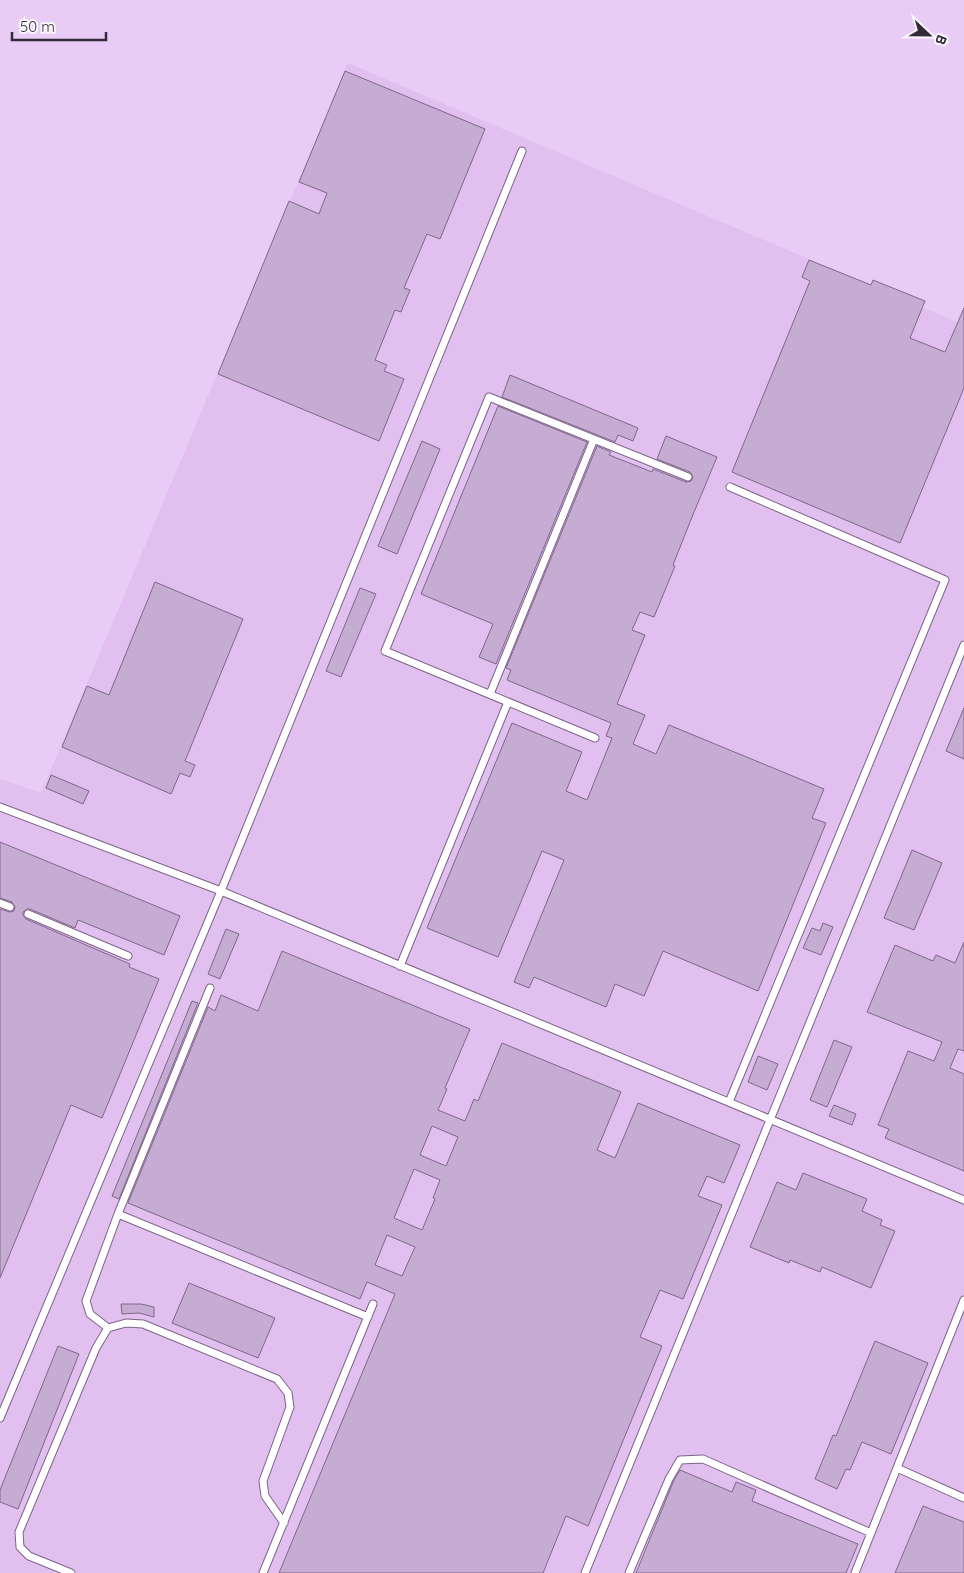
<svg xmlns="http://www.w3.org/2000/svg" width="964" height="1573" viewBox="0 0 964 1573" font-family="Quicksand,sans-serif">
  <style>
    .built { fill: #e1c0ef }
    .building { fill: #c6abd3; stroke: #80668b; fill-rule: evenodd }
    .lines { fill: none; stroke-linecap: round; stroke-linejoin: round }
    .lane-casing { stroke: #7c6388; stroke-width: 9 }
    .lane { stroke: #fff; stroke-width: 7 }
  </style>
  <rect width="100%" height="100%" fill="#e8ccf5"/>
  <path class="built" d="M348,63L964,325V1573H0V779L41,793Z"/>
  <path class="building" d="M345,71L485,129L440,239L427,234L404,288L410,290L401,312L395,310L375,360L387,365L384,371L404,379L379,441L218,374L289,201L319,214L327,193L299,182Z
    M809,260L871,285L873,280L925,301L910,338L945,352L964,308V388L900,543L732,472L810,281L802,277Z
    M510,375L638,428L633,441L618,435L615,442L502,397Z
    M498,406L587,442L496,664L479,657L493,624L421,594Z
    M666,436L717,457L692,517L673,565L675,566L654,617L640,612L632,630L645,635L617,704L645,715L633,744L656,754L669,725L824,789L812,818L826,823L758,991L663,951L644,996L615,984L606,1007L534,977L529,988L514,982L564,860L542,851L498,957L427,928L512,723L582,752L566,791L587,800L612,738L606,736L611,723L507,680L511,670L506,668L597,446L611,452L609,455L652,472L653,469L686,482L691,481L693,477L690,472L657,459Z
    M422,441L440,449L397,554L378,546Z
    M155,582L243,619L185,761L195,765L190,777L180,773L171,794L62,747L87,686L109,695Z
    M360,588L376,594L341,677L326,671Z
    M964,708V759L946,751Z
    M51,775L89,791L83,804L46,788Z
    M0,842L180,916L164,955L78,920L75,928L30,909H27L23,912V915L26,919L130,964L129,967L159,979L102,1118L71,1105L0,1278V909L10,912L14,911L15,907L12,902L0,898Z
    M912,850L942,863L914,930L884,918Z
    M823,923L833,927L821,955L803,948L812,928L820,931Z
    M226,929L239,934L220,979L208,974Z
    M964,942V1051L958,1049L950,1068L964,1074V1171L885,1138L889,1129L878,1125L908,1051L934,1061L942,1042L867,1012L895,945L933,961L936,955L955,963Z
    M282,951L470,1029L445,1088L447,1089L438,1110L465,1121L474,1099L478,1101L502,1043L621,1092L597,1150L615,1158L638,1103L740,1145L724,1183L707,1176L698,1196L722,1205L683,1299L660,1290L640,1337L662,1346L588,1526L566,1516L543,1573H279L395,1294L367,1282L360,1299L128,1203L208,1007L215,1011L221,995L258,1011ZM432,1126L458,1137L446,1166L420,1155ZM414,1169L440,1180L433,1198L435,1199L422,1230L394,1218ZM387,1235L415,1247L402,1276L375,1265Z
    M192,1001L198,1003L119,1199L112,1196Z
    M834,1040L852,1047L827,1107L810,1100Z
    M758,1056L778,1064L767,1090L748,1082Z
    M834,1105L856,1114L852,1125L829,1116Z
    M803,1173L867,1199L862,1211L882,1220L880,1225L895,1231L871,1288L822,1267L820,1272L790,1260L789,1263L750,1247L777,1182L796,1190Z
    M189,1283L275,1318L258,1358L172,1323Z
    M121,1304H141L154,1307V1317L139,1313L122,1314Z
    M875,1341L928,1363L891,1454L862,1442L850,1470L846,1469L837,1489L815,1479L833,1435L836,1436Z
    M58,1346L79,1354L18,1509L0,1502V1490Z
    M680,1470L732,1492L736,1482L756,1490L752,1501L858,1544L846,1573H636L674,1480Z
    M923,1506L964,1522V1573H895Z"/>
  <g class="lines">
    <defs>
      <path id="lane" d="M490,694L594,439
        M595,738L385,651L489,397L688,477
        M0,807L221,891L964,1200
        M0,903L10,907
        M28,914L128,956
        M400,966L508,702
        M729,1102L945,580L730,487
        M118,1214L368,1317
        M108,1328L90,1314L86,1301L118,1214L210,988
        M0,1418L221,891L522,151
        M897,1468L964,1498
        M71,1573L29,1556L20,1547L19,1532L96,1348L108,1328L126,1323L143,1324L277,1379L288,1393L290,1407L263,1481L265,1496L284,1523
        M263,1573L373,1304
        M585,1573L964,645
        M629,1573L669,1479L680,1460L703,1459L871,1533
        M855,1573L964,1300"/>
    </defs>
    <use href="#lane" class="lane-casing"/>
    <use href="#lane" class="lane"/>
  </g>
  <g transform="translate(929 35) rotate(112)" stroke="#fbf8fc" stroke-width="4" paint-order="stroke">
  <path d="M0-4L9 19L0 12L-9 19Z" fill="#342939"/>
  <text y="-8" font-size="14" font-weight="bold" text-anchor="middle" fill="#342939">B</text>
  </g>
  <path d="M12 32v8h94v-8" fill="none" stroke="#342939" stroke-width="2.5"/>
  <text x="20" y="32" font-size="15" fill="#342939" stroke="#fbf8fc" stroke-width="4" paint-order="stroke">50 m</text>
</svg>
